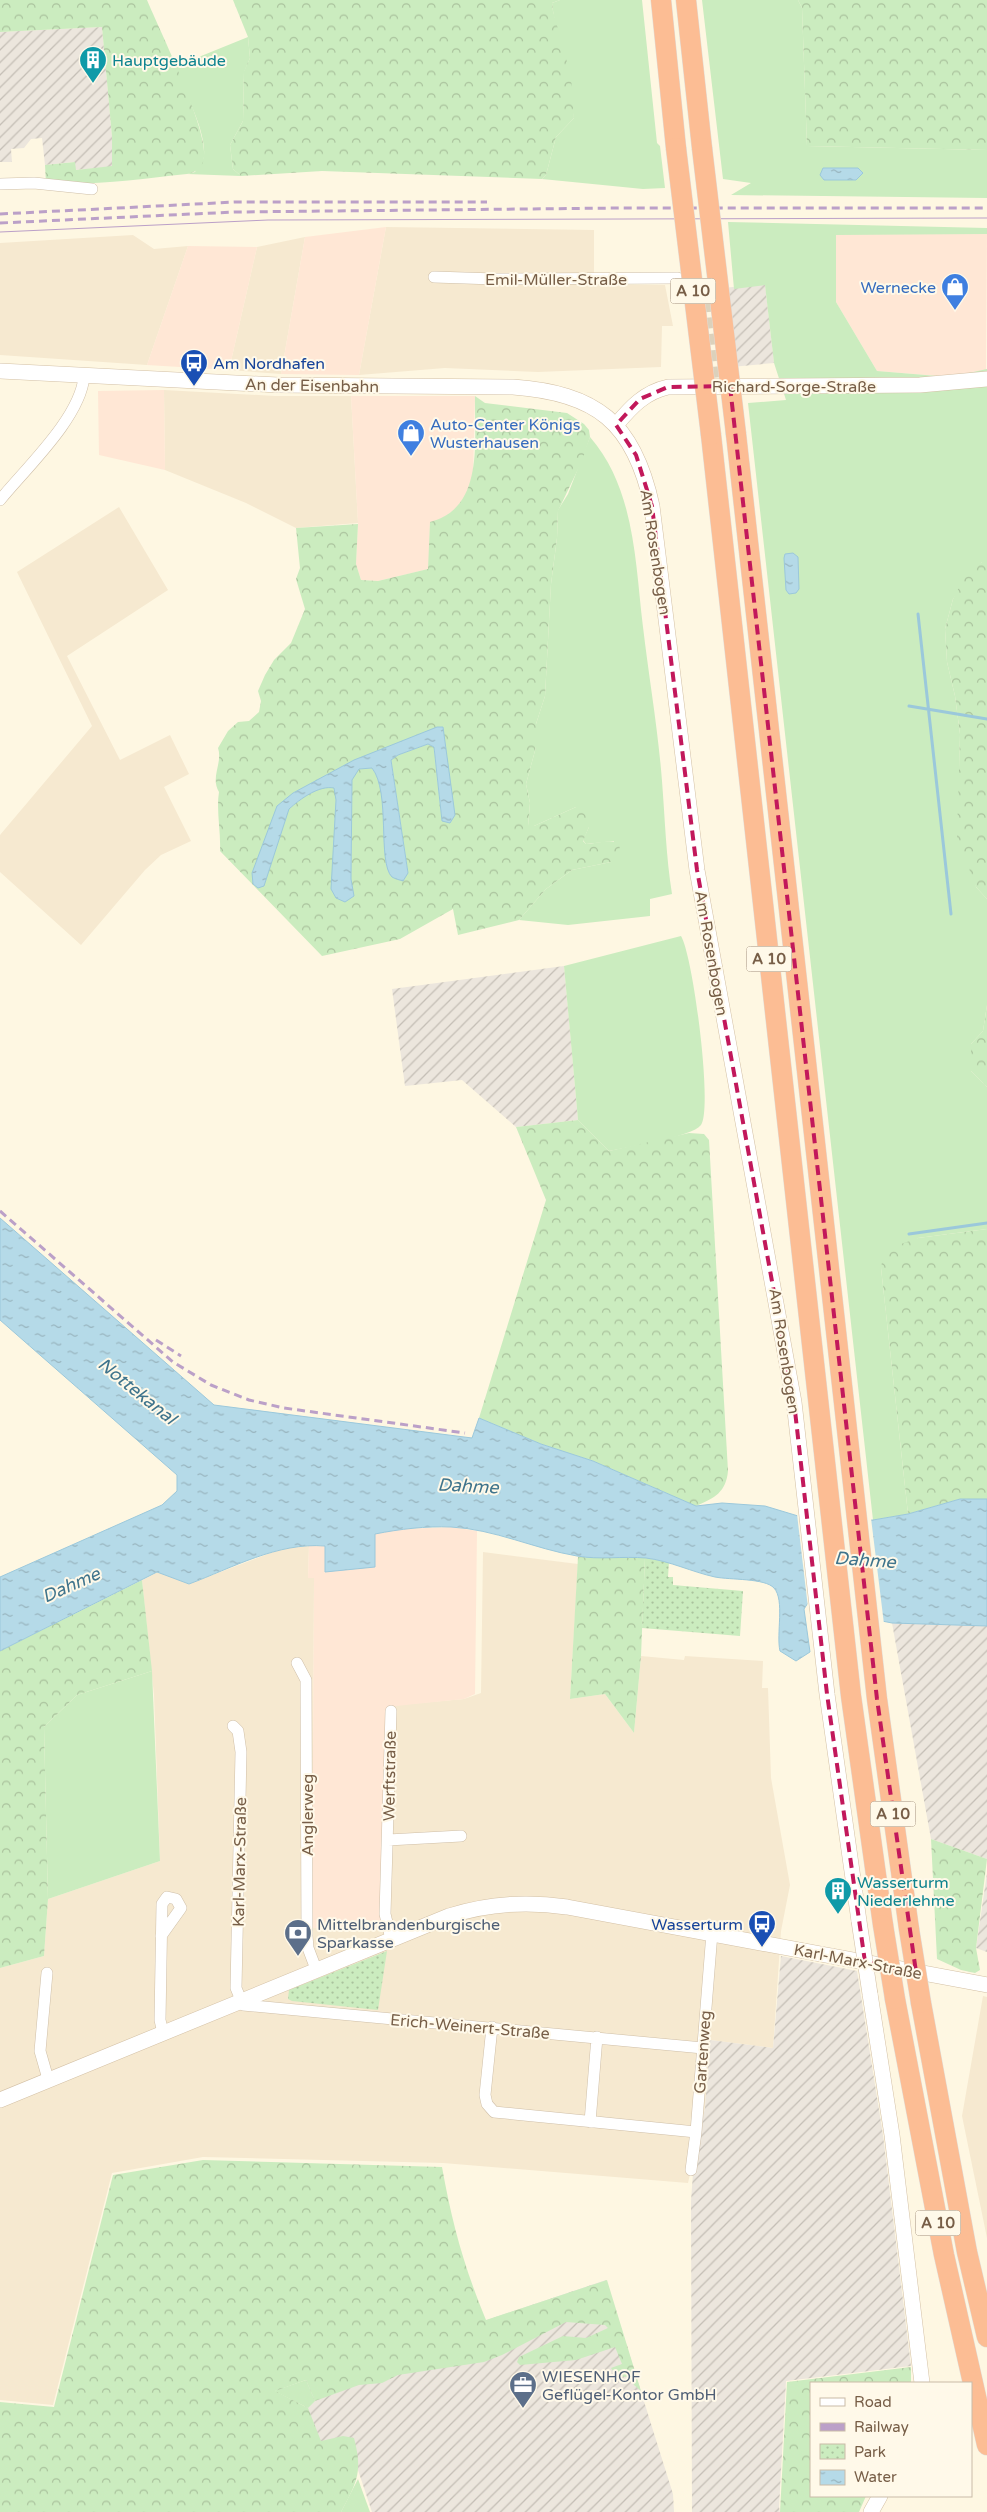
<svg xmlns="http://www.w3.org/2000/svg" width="987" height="2512" viewBox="0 0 987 2512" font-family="'Varela Round',sans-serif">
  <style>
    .residential { fill: #f6e9d0 }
    .commercial { fill: #ffe7d5 }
    .industrial { fill: url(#industrial-furrows) }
    .grass { fill: #cbecbf }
    .forest { fill: url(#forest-crowns); fill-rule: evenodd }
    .park { fill: url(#park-dots) }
    .water { fill: url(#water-ripples); stroke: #9bc8db }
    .pier { fill: #fef7e2 }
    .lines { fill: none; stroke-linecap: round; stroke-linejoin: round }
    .stream { stroke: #9bc8db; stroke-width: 3 }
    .street-tunnel { stroke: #dcd1bb; stroke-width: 11; stroke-dasharray: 11 5.5; stroke-linecap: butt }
    .street-casing { stroke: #cfbfa8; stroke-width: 12 }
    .secondary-casing { stroke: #d3c0a5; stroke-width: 16 }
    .highway-casing { stroke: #e1dcd7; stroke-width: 21 }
    .street { stroke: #fff; stroke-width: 11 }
    .secondary { stroke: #fff; stroke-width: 15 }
    .highway { stroke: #fcbd94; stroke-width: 20 }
    .tram { stroke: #bba0c8; stroke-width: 1 }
    .rail { stroke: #bba0c8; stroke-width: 3; stroke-dasharray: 8 5; stroke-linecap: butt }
    .secondary-bridge-casing { stroke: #d3c0a5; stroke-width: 16; stroke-linecap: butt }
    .highway-bridge-casing { stroke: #e1dcd7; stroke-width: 21; stroke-linecap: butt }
    .secondary-bridge { stroke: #fff; stroke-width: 15 }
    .highway-bridge { stroke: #fcbd94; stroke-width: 20 }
    .marked { fill: none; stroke: #c2185b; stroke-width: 4; stroke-dasharray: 10 6; stroke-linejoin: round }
    .labels { text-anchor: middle; stroke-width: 4; stroke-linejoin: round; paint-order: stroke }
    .shield { fill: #fff9e9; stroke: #a08c78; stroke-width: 1 }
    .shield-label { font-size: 15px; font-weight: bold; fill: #775e47 }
    .culture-label { font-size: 16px; fill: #0d838f; stroke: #fff9e9; text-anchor: start }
    .street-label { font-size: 16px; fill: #775e47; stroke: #fff9e9 }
    .shop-label { font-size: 16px; fill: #366cbe; stroke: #fff9e9; text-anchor: end }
    .transit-label { font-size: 16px; fill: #164399; stroke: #fff9e9; text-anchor: start }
    .service-label { font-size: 16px; fill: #4e5e75; stroke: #fff9e9; text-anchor: start }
    .water-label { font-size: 18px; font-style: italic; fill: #3f748c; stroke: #fff9e9 }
  </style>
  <defs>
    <pattern id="industrial-furrows" width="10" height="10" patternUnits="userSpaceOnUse" patternTransform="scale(1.25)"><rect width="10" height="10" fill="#ece6dd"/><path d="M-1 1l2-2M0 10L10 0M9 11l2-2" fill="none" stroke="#c4beb5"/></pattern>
    <pattern id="forest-crowns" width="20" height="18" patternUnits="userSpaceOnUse" patternTransform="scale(1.25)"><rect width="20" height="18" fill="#cbecbf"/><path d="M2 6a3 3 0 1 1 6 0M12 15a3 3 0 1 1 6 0" fill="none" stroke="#aac29d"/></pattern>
    <pattern id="park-dots" width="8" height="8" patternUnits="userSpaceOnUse" patternTransform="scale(1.25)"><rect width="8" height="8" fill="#cbecbf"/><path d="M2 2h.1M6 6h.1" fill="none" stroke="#aac29d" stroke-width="1.8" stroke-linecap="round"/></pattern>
    <pattern id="water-ripples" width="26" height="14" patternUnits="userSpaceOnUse" patternTransform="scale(1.25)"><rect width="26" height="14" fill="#b5dae8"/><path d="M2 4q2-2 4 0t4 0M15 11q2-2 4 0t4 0" fill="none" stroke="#98b4be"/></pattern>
  </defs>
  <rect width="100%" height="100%" fill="#fef7e2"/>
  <path class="residential" d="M386,227L594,230V285H665L673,326H662L661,367L538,372L445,368L359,375Z
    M133,235L154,249L188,246L147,365L0,355V243Z
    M305,237L281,374L229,370L257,247Z
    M164,390L275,396H351L358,523L296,528L246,503L165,470Z
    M119,507L168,590L67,656L120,760L170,735L189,774L164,787L191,841L161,855L145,870L81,945L0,872V835L92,726L17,572Z
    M309,1545L308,1577L314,1578L312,1927L382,1926L386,1706L464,1699L481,1693L483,1552L578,1564L570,1699L605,1694L634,1733L641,1656L684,1660L685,1656L763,1661L762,1688H768L771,1778L790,1885L781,1931L773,2048L710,2040L705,2108L688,2183L443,2163L203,2157L112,2173L53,2405L0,2400V1968L44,1956L48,1899L160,1861L154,1695L142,1580L158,1572L189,1584L286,1547Z
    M983,1996L987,1997V2238L962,2116Z"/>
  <path class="commercial" d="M386,227L359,375L281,374L305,237Z
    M836,234H987L986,370L950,377L877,371L836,302Z
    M188,246L257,247L229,370L147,365Z
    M164,390L165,470L99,455L98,391Z
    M351,396H475L473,476L467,494L456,509L441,519L430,523L429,569L378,581L361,580L356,564L358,523Z
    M452,1527L477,1531L475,1694L464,1699L386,1707L382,1927L312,1928L314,1578H308L309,1545L325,1546V1572L375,1534L401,1529Z"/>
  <path class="industrial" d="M102,27L112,137V167L75,170L74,162L45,165L42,138L31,139L24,148L11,149L12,162H0V32Z
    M765,284L774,363L720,368L712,289Z
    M564,966L578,1120L516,1127L462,1080L405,1086L392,989Z
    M892,1623L987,1626V1859L931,1839Z
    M987,1873V1952L976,1948Z
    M781,1956L857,1971L883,2135L911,2366L786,2381L779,2507L780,2512H692L691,2201L696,2132L700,2130L705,2108L710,2040L773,2048Z
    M606,2280L673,2494L674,2512H372L348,2440L319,2447L297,2384Z"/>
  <path class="grass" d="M560,0H642L657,143L660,146L665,188L643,189L542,179L546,175L556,137L574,118L553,11L552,3Z
    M702,0H798L802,8L807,146L987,150V198L731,195L751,183L723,179Z
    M248,37L250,58L244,72L243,121L230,145L233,169L241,176L187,174L195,172C198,167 204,161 204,155C206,130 184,90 174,67Z
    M728,222L987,228V234L836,235V302L877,371L950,377L987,369V562H982L953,599L945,629L947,662L955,696L960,734L959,777L976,887L987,899V1005L983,1031L971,1044V1071L987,1087V1229L918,1238L881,1268L908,1514L873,1520L748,403L786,400L774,363L765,285L734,289Z
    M590,437C635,489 635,561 643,627C649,678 658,729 662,781C665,819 666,856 672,894L650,899V916L568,925L519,920L546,889L572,870L611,862L614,841L586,844L583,840L589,827L576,807L534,826H528L530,803L526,784L536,747V724L545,696L551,584L557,538L558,510L568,494Z
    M681,936C693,955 713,1108 701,1125C692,1137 627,1147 609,1151L578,1120L564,966Z
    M152,1671L160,1861L48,1899L44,1727L77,1695Z
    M306,2380L315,2401L308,2408L274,2391Z
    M358,2479L370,2512H341Z"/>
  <path class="forest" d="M0,0H147C160,31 208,129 204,157C203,168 196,172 187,174C140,179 93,186 46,183L45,165L75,162L76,170L112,166V137L102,27L0,32Z
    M233,0H560L552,3L553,11L571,76L574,118L556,137L546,175L542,179L322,171L241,176L233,169L230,145L243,121L244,71L250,58L248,37Z
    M798,0H987V150L807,146L802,8Z
    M475,396L485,403L567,413L584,424L589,430L590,437L582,461L558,511L557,538L551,584L545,696L536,724V747L526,784L530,803L528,826H534L576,807H586L591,811L589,827L583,841L586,844C597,844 610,838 620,844L619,853L611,862L572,870L546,889L519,920L458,935L453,909L400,939L322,956L220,851C221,832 216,810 219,792C210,777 223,763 218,748L228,731L238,722L249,721L259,712L261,701L258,691L265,675L274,660L291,643L305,609L296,579L300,568L296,528L358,524L356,564L361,580L378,581L428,569L430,522C485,508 474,440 475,396ZM443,727L442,821L434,747L428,744L398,755L391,760L408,873L387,868C385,841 388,789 372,768L358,769L352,780L351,879L354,896L334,787C319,785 300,799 289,809L293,793Z
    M982,562H987V899L976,887L957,837L960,734L955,696L947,662L945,629L953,599L965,576Z
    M987,1005V1087L971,1071V1044L983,1031Z
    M578,1120L609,1151L689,1133L704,1134L709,1140L728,1471C726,1492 715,1498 696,1506L593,1461L541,1444L479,1418L546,1200L516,1127Z
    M987,1229V1499H960L908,1514L881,1268L884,1250L918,1238Z
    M578,1557L645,1558L641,1656L634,1733L605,1694L570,1699Z
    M142,1580L152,1671L77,1695L44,1727L48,1899L44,1956L0,1968V1651Z
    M931,1839L987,1859L976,1948L980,1970L975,1973L961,1970L937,1959Z
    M203,2160L442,2167C452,2223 464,2267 486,2320L607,2280L641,2391L634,2385L631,2378L616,2375L611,2368L622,2364L615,2347L576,2360L520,2365L517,2362L519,2357L563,2336L586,2338L608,2328L605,2325L566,2322L502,2355L484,2362L398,2375L382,2383L359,2385L315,2401L306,2380L275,2391L308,2408L321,2441L343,2436L354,2438C363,2472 357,2482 341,2512H0V2402L54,2407L113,2175Z
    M911,2367V2383H811V2496H866L859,2512H780L787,2382Z"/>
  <path class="park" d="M645,1558L669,1562L668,1577H673V1585L743,1591L740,1636L642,1628Z
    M387,1951L378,2010L292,2001L288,1999L289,1990Z"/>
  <path class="water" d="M823,168H858L863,173L856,180H824L820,175Z
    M793,553L798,557L799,589L796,593L789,594L786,590L784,558L785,554Z
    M437,727H443L455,815L450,823L442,821L434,747L428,744L398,755L391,760L408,873L403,881C400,880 395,879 392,877C377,862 391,792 372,768L359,769L352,780L351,879L354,896L345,902L336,898L331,889L336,800L334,788C319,785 300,799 289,809L264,886L258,888L253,884L252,873L277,806L293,793L354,760Z
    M0,1218L214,1405L472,1438L479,1418L541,1444L593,1461L696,1506L722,1503L765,1506L818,1522L873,1520L908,1514L960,1499H987V1626L892,1623L882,1621L878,1589L819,1586L804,1609L810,1652L796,1661L780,1651C776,1634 785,1600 774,1588C765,1578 730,1580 715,1577C692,1572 670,1561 646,1558C623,1556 599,1560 577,1556C535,1549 494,1529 451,1527C426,1526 400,1529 375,1534V1567L325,1572V1546C278,1542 232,1568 189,1584L157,1572L0,1651V1577L162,1505L177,1491V1475L0,1320Z"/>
  <path class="pier" d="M797,1514L818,1519L871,1518L884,1624L880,1621L876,1591L820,1588L808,1608Z"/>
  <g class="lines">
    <path class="stream" d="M918,614L951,914
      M909,706L987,719
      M909,1234L987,1223"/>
    <path class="street-tunnel" d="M689,278L703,284L707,295L716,386"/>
    <defs>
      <path id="street" d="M0,184L34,183L92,189
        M434,277L495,279L678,278
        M0,500C26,468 80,418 84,377
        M297,1663L306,1680L307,1936L308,1948L316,1969
        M391,1711L385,1914L391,1939
        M233,1726L238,1731L241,1752L236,1988L243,2005L703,2048
        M388,1840L461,1836
        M161,1936L181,1908L176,1899L167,1897L162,1904L160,2020L163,2033
        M47,1973L40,2051L48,2079
        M492,2027L485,2095L487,2104L494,2112L696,2132
        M590,2122L597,2037
        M691,2170L696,2132L712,1933"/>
      <path id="secondary" d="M0,371L278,385L513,387C596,393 634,422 652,506L697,870L794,1402L827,1694L859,1921
        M616,425C631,407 645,392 668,387L920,385L987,379
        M870,1994L892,2135L922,2383
        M0,2100L449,1916C489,1903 526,1901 567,1907L987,1985
        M871,2512L880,2496"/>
      <path id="highway" d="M661,0L676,148
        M686,0L702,148
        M736,434L877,1699L909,1929
        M711,435L851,1696L883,1925
        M895,1999L944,2255L987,2445
        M921,2003L967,2252L987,2337"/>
    </defs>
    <use href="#street" class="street-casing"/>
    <use href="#secondary" class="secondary-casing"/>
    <use href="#highway" class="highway-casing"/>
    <use href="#street" class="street"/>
    <use href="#secondary" class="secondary"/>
    <use href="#highway" class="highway"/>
    <path class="tram" d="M0,232L268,220L987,218"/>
    <path class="rail" d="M0,214L236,202H487
      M0,223L235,212L619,208H987
      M0,1211L173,1362L211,1385L249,1400L284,1408L465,1433
      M156,1340L181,1356"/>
    <defs>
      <path id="secondary-bridge" d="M859,1921L870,1994"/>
      <path id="highway-bridge" d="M676,148L711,435
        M702,148L736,434
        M883,1925L895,1999
        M909,1929L921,2003"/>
    </defs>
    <use href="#secondary-bridge" class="secondary-bridge-casing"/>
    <use href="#highway-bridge" class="highway-bridge-casing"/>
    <use href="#secondary-bridge" class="secondary-bridge"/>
    <use href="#highway-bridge" class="highway-bridge"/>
  </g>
  <path class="marked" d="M730,386L877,1699L916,1972L865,1962L827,1694L794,1402L697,870L652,506L636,455L616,425L640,399L668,387Z"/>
  <defs>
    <symbol id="building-pin" viewBox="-11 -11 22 30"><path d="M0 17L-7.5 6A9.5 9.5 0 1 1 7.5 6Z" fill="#0f9aa8" stroke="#fff9e9"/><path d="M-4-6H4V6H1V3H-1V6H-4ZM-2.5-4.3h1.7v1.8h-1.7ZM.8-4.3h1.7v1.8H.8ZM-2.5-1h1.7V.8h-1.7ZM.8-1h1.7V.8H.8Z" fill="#fff"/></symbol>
    <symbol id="shop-pin" viewBox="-11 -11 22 30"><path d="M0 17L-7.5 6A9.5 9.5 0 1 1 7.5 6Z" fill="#3f7fe0" stroke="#fff9e9"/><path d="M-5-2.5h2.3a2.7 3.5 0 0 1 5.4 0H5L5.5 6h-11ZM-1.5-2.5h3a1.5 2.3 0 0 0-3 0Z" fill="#fff"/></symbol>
    <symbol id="bus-pin" viewBox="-11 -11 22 30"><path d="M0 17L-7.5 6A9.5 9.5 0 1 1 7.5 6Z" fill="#1a4fb4" stroke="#fff9e9"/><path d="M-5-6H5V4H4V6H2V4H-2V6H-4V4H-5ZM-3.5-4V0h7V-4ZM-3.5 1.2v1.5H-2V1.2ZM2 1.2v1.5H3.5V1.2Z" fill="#fff"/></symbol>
    <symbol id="bank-pin" viewBox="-11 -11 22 30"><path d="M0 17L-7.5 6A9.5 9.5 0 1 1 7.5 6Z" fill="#5c6f8a" stroke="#fff9e9"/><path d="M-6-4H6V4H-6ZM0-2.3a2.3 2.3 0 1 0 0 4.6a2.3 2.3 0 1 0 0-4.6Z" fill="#fff"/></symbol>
    <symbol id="office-pin" viewBox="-11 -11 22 30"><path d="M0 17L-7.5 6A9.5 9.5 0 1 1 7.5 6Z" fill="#5c6f8a" stroke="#fff9e9"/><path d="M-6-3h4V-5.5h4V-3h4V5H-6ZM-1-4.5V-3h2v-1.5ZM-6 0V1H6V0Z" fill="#fff"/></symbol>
  </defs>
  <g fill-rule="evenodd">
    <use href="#building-pin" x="77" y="44" width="32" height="43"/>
    <use href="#shop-pin" x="939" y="271" width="32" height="43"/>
    <use href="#bus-pin" x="178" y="347" width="32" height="43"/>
    <use href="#shop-pin" x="395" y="417" width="32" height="43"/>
    <use href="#building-pin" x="822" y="1875" width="32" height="43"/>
    <use href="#bus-pin" x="746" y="1908" width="32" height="43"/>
    <use href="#bank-pin" x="282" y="1917" width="32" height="43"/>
    <use href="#office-pin" x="507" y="2369" width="32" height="43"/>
  </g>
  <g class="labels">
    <g class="shield">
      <rect x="670.5" y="278.5" width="45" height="25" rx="4"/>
      <rect x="746.5" y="946.5" width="45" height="25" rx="4"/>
      <rect x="870.5" y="1801.5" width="45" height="25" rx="4"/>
      <rect x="915.5" y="2210.5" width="45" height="25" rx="4"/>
    </g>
    <g class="shield-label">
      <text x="693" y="296">A 10</text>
      <text x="769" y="964">A 10</text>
      <text x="893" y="1819">A 10</text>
      <text x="938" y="2228">A 10</text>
    </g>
    <g class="culture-label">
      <text x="112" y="66">Hauptgebäude</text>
      <text x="857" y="1888">Wasserturm<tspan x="857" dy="18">Niederlehme</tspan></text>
    </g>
    <g class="street-label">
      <text x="556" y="285">Emil-Müller-Straße</text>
      <text transform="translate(312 385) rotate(1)" y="6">An der Eisenbahn</text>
      <text x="794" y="392">Richard-Sorge-Straße</text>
      <text transform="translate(656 552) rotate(81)" y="6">Am Rosenbogen</text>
      <text transform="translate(712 953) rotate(80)" y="6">Am Rosenbogen</text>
      <text transform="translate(785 1351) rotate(81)" y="6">Am Rosenbogen</text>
      <text transform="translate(389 1776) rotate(-89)" y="6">Werftstraße</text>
      <text transform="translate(307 1815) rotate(-90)" y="6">Anglerweg</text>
      <text transform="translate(239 1862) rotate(-89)" y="6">Karl-Marx-Straße</text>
      <text transform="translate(858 1961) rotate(11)" y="6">Karl-Marx-Straße</text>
      <text transform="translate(470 2026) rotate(5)" y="6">Erich-Weinert-Straße</text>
      <text transform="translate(702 2052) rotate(-86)" y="6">Gartenweg</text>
    </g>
    <g class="shop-label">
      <text x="936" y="293">Wernecke</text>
      <text x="430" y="430" text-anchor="start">Auto-Center Königs<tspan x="430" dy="18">Wusterhausen</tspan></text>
    </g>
    <g class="transit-label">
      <text x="213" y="369">Am Nordhafen</text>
      <text x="743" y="1930" text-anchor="end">Wasserturm</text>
    </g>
    <g class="service-label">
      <text x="317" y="1930">Mittelbrandenburgische<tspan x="317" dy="18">Sparkasse</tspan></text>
      <text x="542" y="2382">WIESENHOF<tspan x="542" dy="18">Geflügel-Kontor GmbH</tspan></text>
    </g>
    <g class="water-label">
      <text transform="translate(137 1391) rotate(39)" y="6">Nottekanal</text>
      <text transform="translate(468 1486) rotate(3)" y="6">Dahme</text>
      <text transform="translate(865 1560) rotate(4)" y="6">Dahme</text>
      <text transform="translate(71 1585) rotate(-24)" y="6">Dahme</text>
    </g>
  </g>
  <rect x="810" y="2382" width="162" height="115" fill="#fff9e9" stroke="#c9bba8"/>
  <rect x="820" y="2398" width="25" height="8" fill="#ffffff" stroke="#c9bba8"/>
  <text x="854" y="2407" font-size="15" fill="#775e47">Road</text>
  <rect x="820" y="2423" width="25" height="8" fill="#bba0c8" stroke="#c9bba8"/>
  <text x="854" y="2432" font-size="15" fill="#775e47">Railway</text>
  <rect x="820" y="2444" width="25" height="15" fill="url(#park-dots)" stroke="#c9bba8"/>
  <text x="854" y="2457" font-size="15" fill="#775e47">Park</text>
  <rect x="820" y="2470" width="25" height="15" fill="url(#water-ripples)" stroke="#c9bba8"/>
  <text x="854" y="2482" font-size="15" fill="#775e47">Water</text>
</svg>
